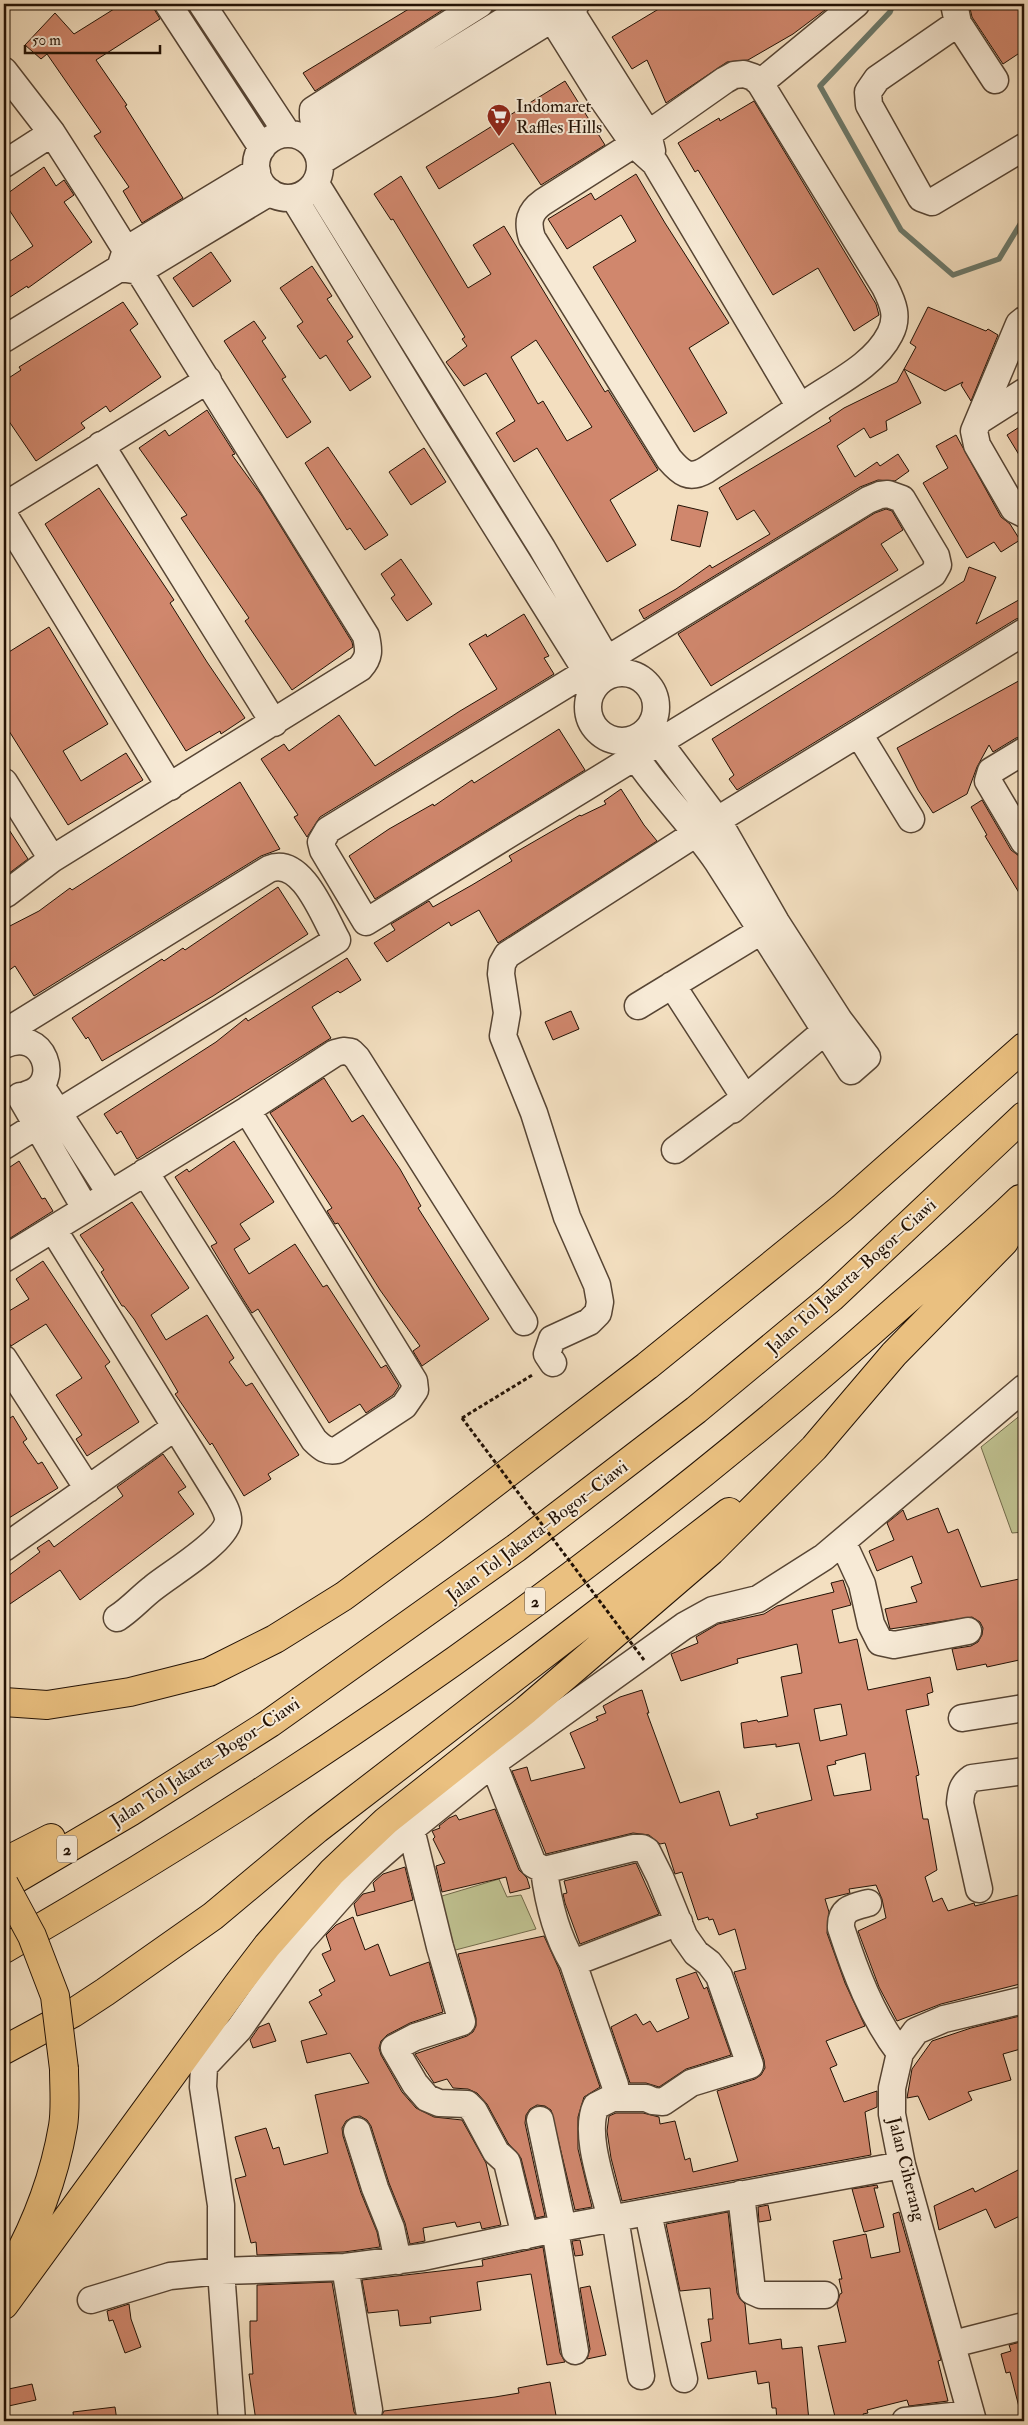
<svg xmlns="http://www.w3.org/2000/svg" width="1028" height="2425" viewBox="0 0 1028 2425" font-family="'IM FELL Double Pica',serif">
  <style>
    .green { fill: #bfc190; stroke: #716a4a }
    .lines { fill: none; stroke-linecap: round; stroke-linejoin: round }
    .stream { stroke: #6c796a; stroke-width: 5.5 }
    .building { fill: #d0876d; stroke: #231205; fill-rule: evenodd }
    .minor-casing { stroke: #574534; stroke-width: 29 }
    .highway-casing { stroke: #231205; stroke-width: 30 }
    .path { stroke: #231205; stroke-width: 3; stroke-dasharray: 4 2.5; stroke-linecap: butt }
    .minor { stroke: #f7ead6; stroke-width: 26 }
    .highway { stroke: #eac080; stroke-width: 28 }
    .highway-bridge-casing { stroke: #231205; stroke-width: 30; stroke-linecap: butt }
    .path-bridge { stroke: #231205; stroke-width: 3; stroke-dasharray: 4 2.5; stroke-linecap: butt }
    .highway-bridge { stroke: #eac080; stroke-width: 28 }
    .labels { text-anchor: middle; stroke-width: 4; stroke-linejoin: round; paint-order: stroke }
    .shield { fill: #f7ead6; stroke: #635344; stroke-width: 1 }
    .shield-label { font-size: 16px; font-weight: bold; fill: #231205 }
    .poi-label { font-size: 18px; fill: #231205; stroke: #f7ead6; text-anchor: start }
    .street-label { font-size: 18px; fill: #231205; stroke: #f7ead6 }
  </style>
  <rect width="100%" height="100%" fill="#f3dfc0"/>
  <filter id="stains"><feTurbulence type="fractalNoise" baseFrequency=".004" numOctaves="4"/><feColorMatrix values="0 0 0 0 .2 0 0 0 0 .09 0 0 0 0 .02 0 0 0 .5 -.17"/></filter>
  <radialGradient id="worn" r=".72"><stop offset=".6" stop-color="#630" stop-opacity="0"/><stop offset="1" stop-color="#630" stop-opacity=".3"/></radialGradient>
  <path class="green" d="M1022,1414H1024V1532L1012,1533L981,1447Z
    M499,1879L507,1897L521,1895L536,1929L444,1953L432,1899Z"/>
  <g class="lines">
    <path class="stream" d="M893,4L890,12L820,86L901,230L953,275L999,259L1024,218"/>
  </g>
  <path class="building" d="M122,4H151L160,19L96,60L127,105L125,106L183,198L142,223L123,191L129,187L94,136L101,132L47,54L41,59L25,45L55,13L74,34Z
    M417,4H452L315,91L303,73Z
    M667,4H833L793,34L748,60L727,62L666,103L647,60L632,69L612,37Z
    M969,4H1024V50L1003,64L972,17Z
    M565,81L605,145L541,185L513,143L439,189L426,167Z
    M754,101L876,304L879,315L854,331L818,268L773,295L698,170L695,172L678,143L719,118L720,121Z
    M44,167L56,186L64,180L74,195L64,202L92,242L28,288L27,286L4,301V265L33,246L4,202V196Z
    M636,174L665,223L729,323L689,348L727,413L694,432L593,267L636,241L621,215L567,249L548,219L591,193L595,200Z
    M401,176L468,288L491,274L473,245L504,226L605,392L608,390L658,470L610,500L636,545L607,562L537,448L514,462L496,433L515,421L486,373L464,386L446,362L467,346L462,339L465,337L393,219L391,220L374,194ZM536,340L592,427L567,441L543,401L538,404L511,357Z
    M211,252L231,281L193,307L173,278Z
    M312,266L332,296L327,299L353,337L347,341L371,377L350,391L326,355L320,359L297,326L303,322L280,288Z
    M123,302L138,324L130,330L161,377L110,412L106,406L81,423L85,428L36,461L4,414V381L21,370L19,367Z
    M928,307L986,331L988,329L998,335L971,401L961,385L963,382L945,391L904,369L921,403L886,421L887,430L870,438L864,428L837,446L855,477L877,462L880,466L898,454L909,471L895,481L878,480L860,487L644,619L639,610L676,589L710,565L712,568L770,534L754,510L737,520L719,488L831,421L829,418L844,408L897,382L916,347L910,343Z
    M254,321L266,338L262,341L286,377L282,379L311,422L287,438L224,341Z
    M207,410L235,454L232,455L262,496L352,642L353,647L292,690L245,621L249,618L181,518L187,515L139,448L165,430L169,436Z
    M1024,424V463L1007,435Z
    M956,435L1001,517L1010,524L1020,540L1001,552L994,542L967,558L923,483L948,468L936,446Z
    M328,447L388,535L365,550L350,528L347,530L305,463Z
    M424,448L446,482L411,505L389,472Z
    M99,488L174,600L170,603L207,662L245,718L221,734L220,731L186,751L45,524Z
    M678,505L708,512L700,547L671,540Z
    M886,509L892,511L903,530L881,544L898,570L711,686L678,634L875,513Z
    M401,559L432,604L407,621L391,598L395,595L381,574Z
    M969,567L996,577L976,624L1024,597V617L1016,619L737,790L729,779L734,775L712,739L964,581Z
    M524,614L549,656L544,658L554,674L320,817L307,837L294,817L298,815L261,759L284,744L289,751L339,715L375,766L460,711L497,689L469,644L486,634L487,637Z
    M49,627L108,724L63,751L81,781L126,753L143,780L68,825L4,723V655Z
    M1024,678V736L1016,738L993,752L989,745L977,767L967,794L933,813L918,790L897,748Z
    M559,729L585,770L375,899L349,856L389,829L433,804L434,806L472,780L474,783Z
    M240,782L280,849L261,856L34,996L15,966L4,974V929L39,911L70,888L72,890Z
    M621,789L644,825L657,841L498,943L479,910L451,926L449,922L387,962L374,943L395,930L391,924L429,901L433,907L472,885L512,861L509,856L580,815L581,816L606,804L604,801Z
    M982,800L1011,850L1019,856L1024,864V901L985,836L987,835L971,807Z
    M4,822L28,859L4,877Z
    M278,887L308,934L213,996L102,1061L88,1037L86,1039L72,1018L162,959L164,961L183,948L185,950Z
    M347,958L361,980L340,993L338,991L312,1007L331,1038L137,1159L121,1131L117,1134L104,1114L216,1042L246,1018L248,1021Z
    M571,1011L579,1029L553,1040L545,1022Z
    M324,1078L352,1122L363,1115L400,1169L421,1206L418,1208L489,1319L422,1366L413,1351L420,1346L380,1290L338,1223L335,1224L327,1211L332,1208L270,1113Z
    M234,1141L274,1202L240,1224L250,1239L234,1249L249,1274L295,1244L323,1287L327,1285L381,1368L386,1365L399,1386L393,1395L366,1413L360,1404L329,1423L258,1309L252,1313L243,1299L211,1246L217,1243L175,1177L187,1169L189,1172Z
    M19,1161L42,1199L45,1198L53,1211L4,1242V1171Z
    M132,1202L189,1288L151,1315L166,1340L207,1315L234,1358L229,1362L246,1386L252,1383L299,1455L268,1474L271,1479L244,1496L212,1443L210,1445L175,1394L178,1392L164,1368L134,1319L124,1306H122L101,1272L104,1270L80,1235Z
    M43,1261L110,1362L105,1366L139,1422L87,1456L76,1439L82,1435L56,1395L82,1378L46,1324L11,1346L4,1335V1314L29,1299L16,1279Z
    M13,1416L27,1439L23,1442L38,1464L42,1462L58,1488L4,1521V1422Z
    M163,1454L186,1487L178,1492L194,1514L80,1600L60,1570L4,1608V1579L40,1552L37,1548L49,1540L54,1547L123,1496L117,1487Z
    M938,1508L948,1533L958,1529L981,1587L1024,1578V1597L1019,1598L1024,1619V1659L987,1667L986,1664L957,1670L952,1649L971,1646L978,1642L982,1635L983,1628L980,1622L972,1617L890,1629L885,1609L917,1602L911,1587L922,1583L912,1556L877,1571L869,1551L894,1540L887,1523L903,1510L907,1520Z
    M843,1580L851,1605L832,1610L839,1643L857,1639L868,1690L930,1677L933,1692L927,1694L929,1705L906,1710L919,1775L916,1776L923,1819H928L937,1870L925,1877L933,1902L942,1898L948,1911L974,1903L975,1906L1019,1895V1898L1024,1897V1983L941,2004L897,2021L879,1987L858,1931L886,1918L882,1899L876,1885L849,1889L850,1893L825,1899L829,1912L827,1933L845,1983L865,2026L826,2041L837,2065L830,2068L844,2102L877,2091V2107L865,2112L871,2155L622,2201L611,2158L607,2131L609,2116L616,2113H643L659,2117L660,2124L675,2121L685,2160L690,2158L693,2172L738,2161L717,2091L755,2079L761,2075L765,2068L764,2060L734,1972L746,1969L735,1929L719,1935L713,1919L709,1920L708,1917L698,1920L682,1872L675,1874L665,1843L660,1844L649,1835L633,1833L546,1854L512,1771L527,1767L531,1781L585,1768L570,1733L598,1720L596,1717L606,1713L603,1706L620,1697L642,1690L649,1713H647L680,1803L719,1791L730,1826L758,1818L756,1814L812,1800L799,1743L776,1747V1744L744,1748L741,1723L757,1720L758,1722L788,1716L781,1677L802,1673L797,1644L737,1659L738,1663L681,1681L671,1654L698,1643L696,1637L718,1624L764,1614L777,1606L834,1592L831,1583ZM841,1704L847,1735L820,1741L814,1709ZM865,1753L871,1790L834,1796L827,1766L836,1764L835,1761Z
    M495,1809L519,1870L527,1878L530,1888L510,1893L506,1877L442,1892L436,1866L445,1863L433,1839L435,1837L432,1831L440,1828L439,1826L449,1818L456,1815L459,1820Z
    M636,1863L659,1914L580,1944L565,1903L563,1894L567,1893L564,1881Z
    M405,1867L413,1900L357,1916L354,1904L363,1894L375,1891L373,1883L375,1881L383,1874Z
    M353,1917L365,1950L378,1944L390,1976L429,1962L443,2012L410,2023L387,2035L381,2041L379,2048L381,2055L402,2092L416,2108L434,2117L462,2120L486,2163L501,2225L482,2229L480,2222L457,2227L455,2222L423,2228L425,2241L410,2244L405,2223L389,2183L371,2126L367,2120L360,2116L353,2117L346,2121L342,2128L343,2136L361,2193L377,2232L380,2247L344,2252L257,2255L256,2242L251,2243L235,2179L246,2176L235,2137L266,2128L273,2149L279,2147L284,2165L328,2153L315,2095L369,2083L350,2053L307,2063L301,2041L327,2034L309,2002L322,1995L319,1990L335,1981L322,1954L331,1950L326,1935L336,1925Z
    M544,1936L559,1969L600,2087L584,2097L578,2117V2149L592,2207L575,2210L551,2110L545,2106L537,2105L530,2109L526,2115L525,2123L545,2216L536,2218L521,2158L508,2143L487,2104L477,2093L468,2089L453,2088L447,2079L434,2083L415,2054L467,2036L473,2032L476,2026V2018L458,1954Z
    M696,1972L704,1989L707,1987L731,2055L686,2069L659,2087L646,2083H630L611,2027L636,2014L643,2025L650,2021L657,2032L689,2018L676,1979Z
    M1024,2015V2048L1003,2054L1011,2080L968,2092L972,2100L929,2120L918,2096L907,2098L912,2069L932,2041L971,2028Z
    M269,2023L276,2041L253,2048L250,2040L259,2027Z
    M1024,2167V2214L995,2228L986,2209L939,2230L934,2206L973,2188L975,2192Z
    M877,2185L878,2188H874L884,2227L864,2232L852,2189Z
    M768,2205L771,2220L759,2222L758,2207Z
    M728,2212L737,2293L740,2299L745,2304L749,2344L781,2339L782,2349L802,2347L809,2421H777L776,2408H772L769,2382L758,2384L756,2371L708,2379L701,2343L711,2341L708,2319H713L710,2288L680,2291L666,2224Z
    M899,2212L941,2360L938,2361L948,2401L909,2406L907,2400L867,2410L868,2413L863,2414L865,2421H836L818,2346L846,2342L837,2304L840,2294L842,2293L839,2279H842L833,2241L866,2234L871,2258L900,2252L893,2214Z
    M580,2240L583,2255L575,2256L572,2241Z
    M543,2247L560,2353L565,2362L547,2365L531,2274L477,2282L481,2310L430,2317L431,2323L400,2326L398,2310L368,2313L362,2280L483,2266L482,2260Z
    M332,2282L354,2412L360,2421H256L249,2374H253L250,2336V2321H257V2285Z
    M590,2286L606,2355L587,2359L590,2349L580,2288Z
    M129,2304L131,2319L141,2347L125,2353L113,2320L109,2321L107,2311Z
    M1024,2341V2407H1019L1010,2372L1006,2373L1001,2354L1011,2351L1009,2345Z
    M550,2382L557,2421H379L384,2411L495,2397L519,2393L518,2388Z
    M32,2384L36,2400L4,2407V2390Z
    M115,2407L117,2421H74L73,2412Z"/>
  <g class="lines">
    <defs>
      <path id="minor" d="M168,4L262,148
        M202,4L287,133
        M543,4L601,97L634,144L655,163L800,407
        M566,4L648,134L652,151
        M954,4L958,23L995,80
        M958,23L877,79L868,92L869,105L921,198L932,202L1024,147
        M4,71L52,133L93,197L366,636C369,650 370,657 360,668L52,859L6,894
        M744,74L753,77L760,83L885,287C893,303 899,317 890,334C875,364 838,382 811,400C776,423 741,447 706,470C689,480 681,473 669,459L532,238C527,222 529,212 543,202L634,144L725,80L734,75Z
        M760,83L856,4
        M323,131L313,118V110L480,4
        M256 166a32 32 0 1 1 64 0a32 32 0 1 1-64 0Z
        M309,141L531,4
        M320,162L576,4
        M4,164L52,133
        M316,184L542,548L614,672
        M294,198L430,421L595,685
        M120,268L126,250L257,171
        M1024,320L1019,324L974,431L977,445L1014,509L1024,514
        M4,339L120,268L139,271L270,192
        M980,420L1024,392
        M101,445L274,723
        M888,494L902,499L936,556L938,565L933,574L366,922L323,850L321,842L328,830L868,500L880,495Z
        M4,506L208,380
        M4,515L170,787
        M588 707a34 34 0 1 1 68 0a34 34 0 1 1-68 0Z
        M859,734L911,819
        M625,741C651,784 688,819 717,861L851,1071L867,1057L839,1020L776,922L718,821L649,729
        M1024,751L991,771L988,781L1024,842
        M4,782L52,859
        M672,985L745,1098L675,1150
        M638,1006L776,922
        M4,1033L269,869C302,855 324,917 337,940L59,1112
        M4,1045C44,1026 63,1084 28,1094
        M41,1086L110,1193
        M20,1096L85,1208
        M732,1110L838,1020
        M4,1146L36,1126
        M145,1172L314,1440C322,1448 327,1452 337,1450L404,1406L415,1390L414,1381L247,1110
        M53,1229L219,1497C223,1504 229,1514 228,1522C223,1543 170,1574 153,1588C140,1598 131,1609 117,1618
        M4,1259L247,1110L335,1053L343,1051L351,1052L357,1058L524,1322
        M4,1359L88,1489
        M553,1363L547,1354L552,1339L589,1322L598,1313L600,1302L597,1285L567,1217L534,1113L503,1036L507,1013L501,974L502,964L507,955L698,832L1024,632
        M843,1543L862,1584L871,1624L880,1642L894,1645L968,1631
        M4,1548L174,1428
        M962,1718L1024,1708
        M493,1763L533,1864L544,1870L633,1848H642L647,1851L660,1877L684,1936L696,1953L709,1963L719,1976L750,2065L691,2083L663,2102L653,2101L646,2098H612
        M411,1829L440,1947L462,2022L415,2037L394,2048L415,2084L427,2098L439,2103L467,2104L474,2111L496,2152L507,2162L525,2236
        M544,1870C548,1902 556,1935 573,1963L615,2085L616,2093L612,2098L596,2106C583,2134 604,2188 611,2219
        M979,1889L960,1803C961,1791 962,1785 972,1778L1024,1771
        M868,1903C852,1907 840,1909 841,1928C855,1971 872,2017 900,2053
        M573,1963L679,1922
        M540,2120L563,2228
        M357,2131L375,2188L391,2228L398,2261
        M741,2194L752,2291L761,2295H825
        M648,2213L684,2379
        M615,2218L641,2376
        M555,2229L575,2351
        M345,2267L369,2410
        M91,2300L170,2276L221,2271L345,2267L423,2257L555,2229L902,2165
        M953,2344L1024,2326
        M232,2421L221,2271V2205L203,2087L204,2066L239,2029L301,1941L364,1870L411,1829L493,1763L684,1626L713,1610L758,1599L824,1557L1024,1388
        M905,2421L971,2414
        M973,2421L902,2165L892,2114V2088L900,2053L916,2031L944,2019L1024,2000"/>
      <path id="highway" d="M4,1702L47,1705L130,1692L209,1672L275,1639L344,1596L432,1531L647,1366L842,1208L1024,1047
        M4,1862L51,1838
        M4,1886L130,1812L270,1723L516,1548L696,1410L831,1298L1024,1116
        M4,1949C323,1765 627,1551 901,1305C941,1270 982,1236 1020,1199
        M4,2050L73,2013L105,1992L213,1916L317,1829L729,1512
        M7,2276C34,2230 54,2179 63,2126C66,2108 64,2087 64,2069
        M4,2305L238,1984L267,1946L332,1872L386,1821L526,1710L711,1551L814,1448L894,1354L1004,1242L1024,1206"/>
    </defs>
    <use href="#minor" class="minor-casing"/>
    <use href="#highway" class="highway-casing"/>
    <path class="path" d="M462,1418L534,1374"/>
    <use href="#minor" class="minor"/>
    <use href="#highway" class="highway"/>
    <defs>
      <path id="highway-bridge" d="M4,1884L32,1936L55,1996L64,2069"/>
    </defs>
    <use href="#highway-bridge" class="highway-bridge-casing"/>
    <path class="path-bridge" d="M462,1418L644,1660"/>
    <use href="#highway-bridge" class="highway-bridge"/>
  </g>
  <defs>
    <symbol id="supermarket-pin" viewBox="-11 -11 22 30"><path d="M0 17L-7.5 6A9.5 9.5 0 1 1 7.5 6Z" fill="#8f2418" stroke="#f7ead6"/><path d="M-6-5.5h2.5l.6 2H6L4.5 2H-2.5L-4.4-4H-6ZM-1.5 3.2a1.3 1.3 0 1 0 .1 0ZM3 3.2a1.3 1.3 0 1 0 .1 0Z" fill="#fff"/></symbol>
  </defs>
  <g fill-rule="evenodd">
    <use href="#supermarket-pin" x="485" y="102" width="28" height="38"/>
  </g>
  <g class="labels">
    <g class="shield">
      <rect x="525" y="1587.5" width="20" height="27" rx="4"/>
      <rect x="57" y="1835.5" width="20" height="27" rx="4"/>
    </g>
    <g class="shield-label">
      <text x="535" y="1607">2</text>
      <text x="67" y="1855">2</text>
    </g>
    <g class="poi-label">
      <text x="516" y="112">Indomaret<tspan x="516" dy="21">Raffles Hills</tspan></text>
    </g>
    <g class="street-label">
      <text transform="translate(851 1276) rotate(-42)" y="6">Jalan Tol Jakarta–Bogor–Ciawi</text>
      <text transform="translate(537 1531) rotate(-37)" y="6">Jalan Tol Jakarta–Bogor–Ciawi</text>
      <text transform="translate(205 1762) rotate(-33)" y="6">Jalan Tol Jakarta–Bogor–Ciawi</text>
      <text transform="translate(907 2169) rotate(76)" y="6">Jalan Ciherang</text>
    </g>
  </g>
  <rect width="1028" height="2425" fill="none" stroke="#f3dfc0" stroke-width="20"/>
  <rect x="5" y="5" width="1018" height="2415" fill="none" stroke="#231205" stroke-width="2.5"/>
  <rect x="10" y="10" width="1008" height="2405" fill="none" stroke="#231205"/>
  <path d="M25 45v8h135v-8" fill="none" stroke="#231205" stroke-width="2.5"/>
  <text x="32" y="45" font-size="15" fill="#231205" stroke="#f7ead6" stroke-width="4" paint-order="stroke">50 m</text>
  <rect width="100%" height="100%" filter="url(#stains)"/>
  <rect width="100%" height="100%" fill="url(#worn)"/>
</svg>
